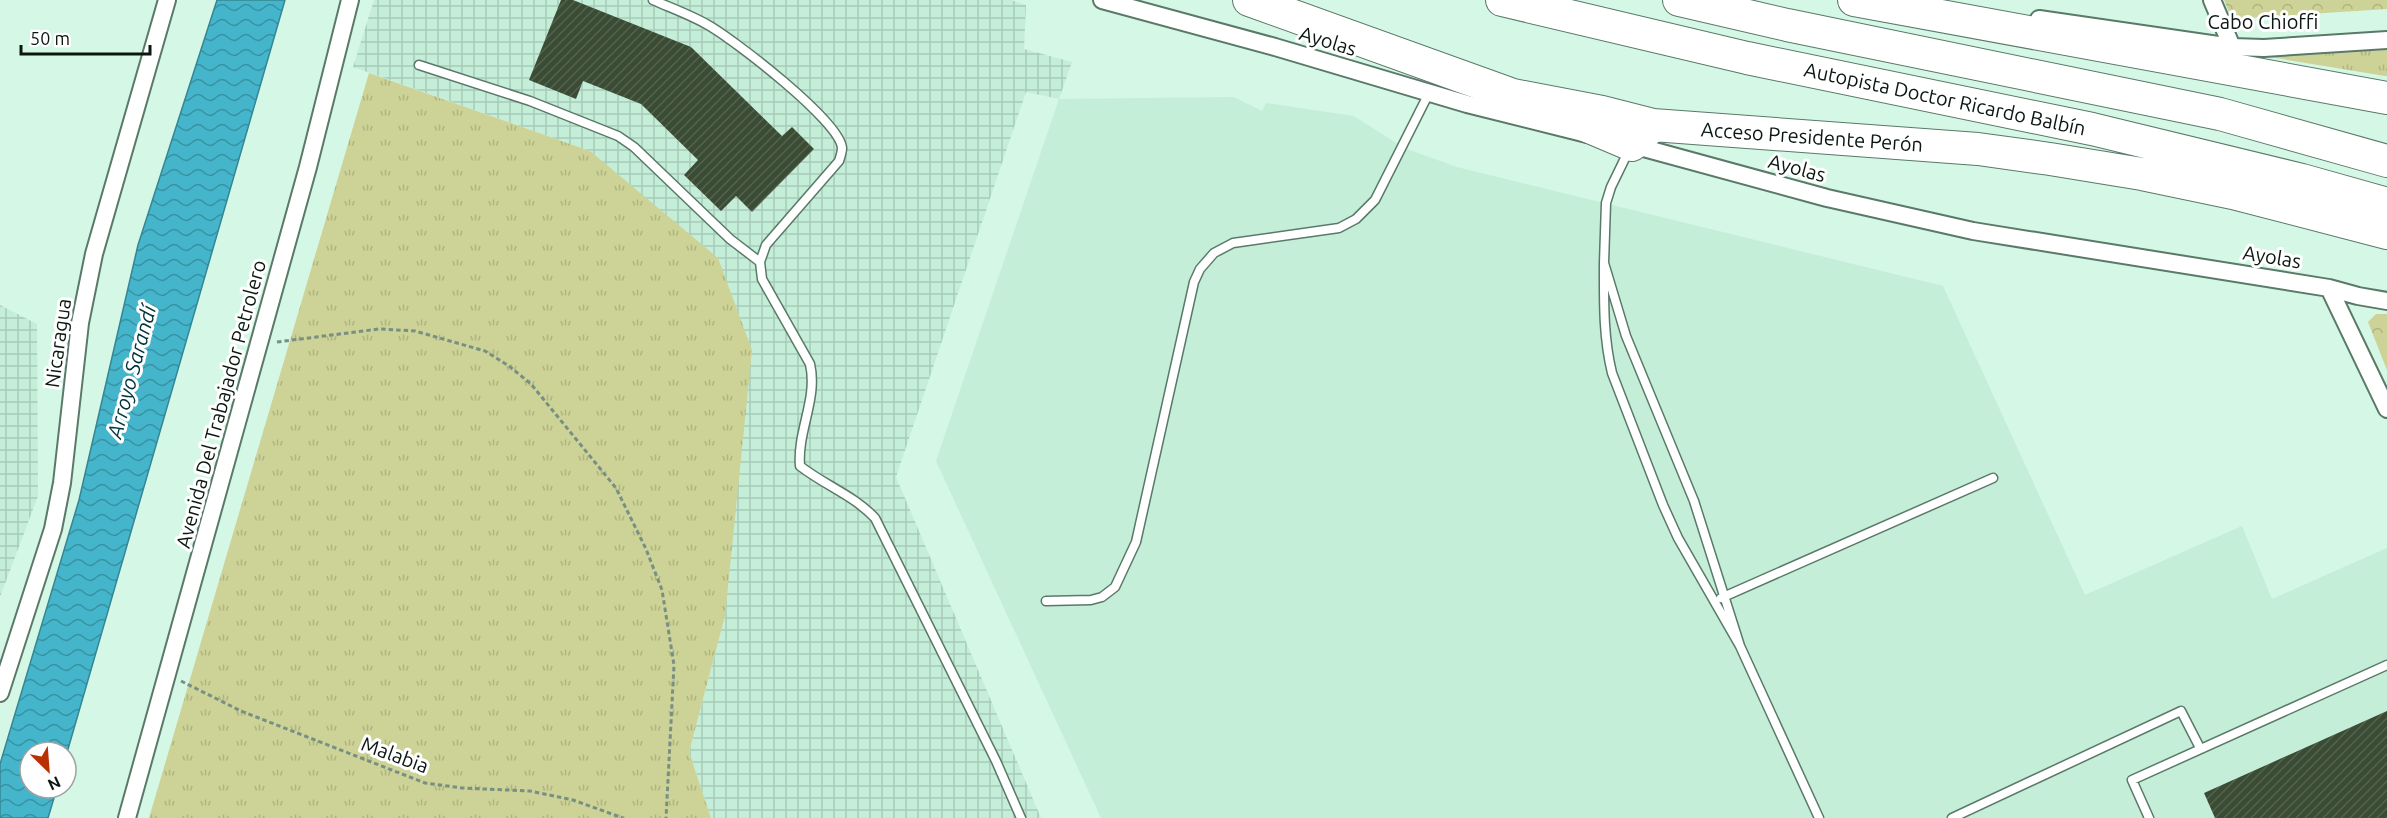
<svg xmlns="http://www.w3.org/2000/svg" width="2387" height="818" viewBox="0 0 2387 818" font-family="Ubuntu,sans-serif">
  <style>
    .built { fill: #c4eed8 }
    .industrial { fill: url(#industrial-grid) }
    .grass { fill: url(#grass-tufts) }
    .park { fill: url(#park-crowns) }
    .water { fill: url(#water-waves); stroke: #348693; stroke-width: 1.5 }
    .building { fill: url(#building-hatch) }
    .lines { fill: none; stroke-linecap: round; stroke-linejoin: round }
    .lane-casing { stroke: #5a7969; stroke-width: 11 }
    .street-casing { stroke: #5a7969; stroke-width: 20 }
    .highway-casing { stroke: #5a7969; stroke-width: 34 }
    .path { stroke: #789083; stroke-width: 3; stroke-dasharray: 4.5 3; stroke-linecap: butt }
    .lane { stroke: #fff; stroke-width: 8 }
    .street { stroke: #fff; stroke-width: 16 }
    .highway { stroke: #fff; stroke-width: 32 }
    .labels { text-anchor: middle; stroke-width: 6; stroke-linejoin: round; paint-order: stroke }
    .street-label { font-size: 20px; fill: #0b1711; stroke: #fff }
    .water-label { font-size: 21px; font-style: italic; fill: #00343e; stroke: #fff }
  </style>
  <defs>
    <pattern id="industrial-grid" width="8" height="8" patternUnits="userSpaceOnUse" patternTransform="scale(1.5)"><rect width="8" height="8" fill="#c4eed8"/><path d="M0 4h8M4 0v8" fill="none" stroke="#a7cbb8"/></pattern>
    <pattern id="grass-tufts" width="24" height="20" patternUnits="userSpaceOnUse" patternTransform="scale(1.5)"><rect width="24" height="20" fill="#cdd297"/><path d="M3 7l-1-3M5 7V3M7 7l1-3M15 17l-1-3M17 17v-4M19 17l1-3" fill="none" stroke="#afb481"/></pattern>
    <pattern id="park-crowns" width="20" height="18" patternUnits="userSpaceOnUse" patternTransform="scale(1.5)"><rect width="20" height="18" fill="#cdd297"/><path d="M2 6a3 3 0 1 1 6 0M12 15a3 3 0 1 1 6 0" fill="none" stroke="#afb481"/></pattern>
    <pattern id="water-waves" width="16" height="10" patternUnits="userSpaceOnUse" patternTransform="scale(1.5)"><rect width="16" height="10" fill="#45b5cb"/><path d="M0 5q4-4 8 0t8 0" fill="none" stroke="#3892a3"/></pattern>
    <pattern id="building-hatch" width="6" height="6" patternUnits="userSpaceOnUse" patternTransform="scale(1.5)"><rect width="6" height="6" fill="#3b4c35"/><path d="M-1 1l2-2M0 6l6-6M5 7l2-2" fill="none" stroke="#54624f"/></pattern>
  </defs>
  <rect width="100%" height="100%" fill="#d5f7e5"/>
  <path class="built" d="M1234,97L1262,111L1266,103L1354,116L1404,148L1457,167L1943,286L2085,595L2242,526L2272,599L2387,548V818H1101L936,461L1059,99Z"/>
  <path class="industrial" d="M374,0H1011L1026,5L1024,49L1072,62L1059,99L1026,92L896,477L1041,818H711L689,752L725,616L590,151L353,67Z
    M0,305L37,324L38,496L0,597Z"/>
  <path class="grass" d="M2387,47V76H2385L2264,56Z
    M369,73L590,151L718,258L752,350L725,616L689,752L711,818H149Z"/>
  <path class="park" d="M2224,0H2387V9L2232,19Z
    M2376,314H2387V370L2368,322Z"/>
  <path class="water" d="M217,0H285L66,756V752H30V788H57L48,818H0V764L79,500L138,245Z"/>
  <path class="building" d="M561,0H573L691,47L782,136L792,127L814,149L752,212L736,196L721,211L684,175L698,160L641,104L583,81L576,99L529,80Z
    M2387,711V818H2215L2204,793Z"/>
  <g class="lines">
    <defs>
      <path id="lane" d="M653,0C671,8 691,15 708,25C733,39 840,121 842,148C842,152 840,158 839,161L766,245L760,262L762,279L810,364C818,399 797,431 800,466C826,486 853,495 875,518L996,761L1021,818
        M419,65L530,101L618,136L634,147L730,239L760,262
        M1604,263L1606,203L1611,187L1629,150
        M1721,598L1993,478
        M1046,601L1091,600L1102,597L1115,587L1136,542L1194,282L1200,269L1214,253L1233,243L1339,228L1356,219L1375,200L1429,93
        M1740,646L1694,501L1626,336L1604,263C1604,300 1603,336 1612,373L1663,505L1678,538L1740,646L1819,818
        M1952,818L2181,711L2200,748
        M2149,818L2132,780L2387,665"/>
      <path id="street" d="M1102,0L1275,47L1467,104L1587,134
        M2212,0L2232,47
        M2039,19L2232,47L2264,48L2387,40
        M1629,144L1827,198L1973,231L2329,288L2358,296L2387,301
        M2329,288L2387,409
        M0,693L53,529L62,483L80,323L94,254L167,0
        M127,818L308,167L350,0"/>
      <path id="highway" d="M1249,0L1513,95L1602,112L1653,125L1978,149L2050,159L2142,174L2233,193L2387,233
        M1502,0L1747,58L2092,129L2302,180L2387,204
        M1679,0L1787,25L2220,114L2387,161
        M1854,0L2387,98
        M1580,123L1632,145L1653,125"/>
    </defs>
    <use href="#lane" class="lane-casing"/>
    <use href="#street" class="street-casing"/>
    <use href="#highway" class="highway-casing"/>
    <path class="path" d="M277,342L379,329L415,331L485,351L509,366L531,384L616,488L646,549L662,590L674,665L666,818
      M181,681L241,711L425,783L462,788L530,791L573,800L623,818"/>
    <use href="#lane" class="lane"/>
    <use href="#street" class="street"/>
    <use href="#highway" class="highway"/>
  </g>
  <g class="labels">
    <g class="street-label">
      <text x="2263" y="29">Cabo Chioffi</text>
      <text transform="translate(1328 41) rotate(17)" y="7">Ayolas</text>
      <text transform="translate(1945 99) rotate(12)" y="7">Autopista Doctor Ricardo Balbín</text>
      <text transform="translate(1812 137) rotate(4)" y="7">Acceso Presidente Perón</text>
      <text transform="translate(1797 168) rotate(15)" y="7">Ayolas</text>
      <text transform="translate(2272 257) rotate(9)" y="7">Ayolas</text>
      <text transform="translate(58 343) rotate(-82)" y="7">Nicaragua</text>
      <text transform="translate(221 404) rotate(-75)" y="7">Avenida Del Trabajador Petrolero</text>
      <text transform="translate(395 755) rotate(20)" y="7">Malabia</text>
    </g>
    <g class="water-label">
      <text transform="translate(132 372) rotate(-75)" y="7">Arroyo Sarandí</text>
    </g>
  </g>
  <g transform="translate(48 770) rotate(155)"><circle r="28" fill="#ffffff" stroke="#9da2a0" stroke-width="1.5"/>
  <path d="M0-4.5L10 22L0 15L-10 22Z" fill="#b93002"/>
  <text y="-9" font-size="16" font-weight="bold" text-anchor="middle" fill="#0b1711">N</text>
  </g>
  <path d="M21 45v9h129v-9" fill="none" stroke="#0b1711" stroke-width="3"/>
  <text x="30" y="45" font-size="18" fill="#0b1711" stroke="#ffffff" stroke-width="4.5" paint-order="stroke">50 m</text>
</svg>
